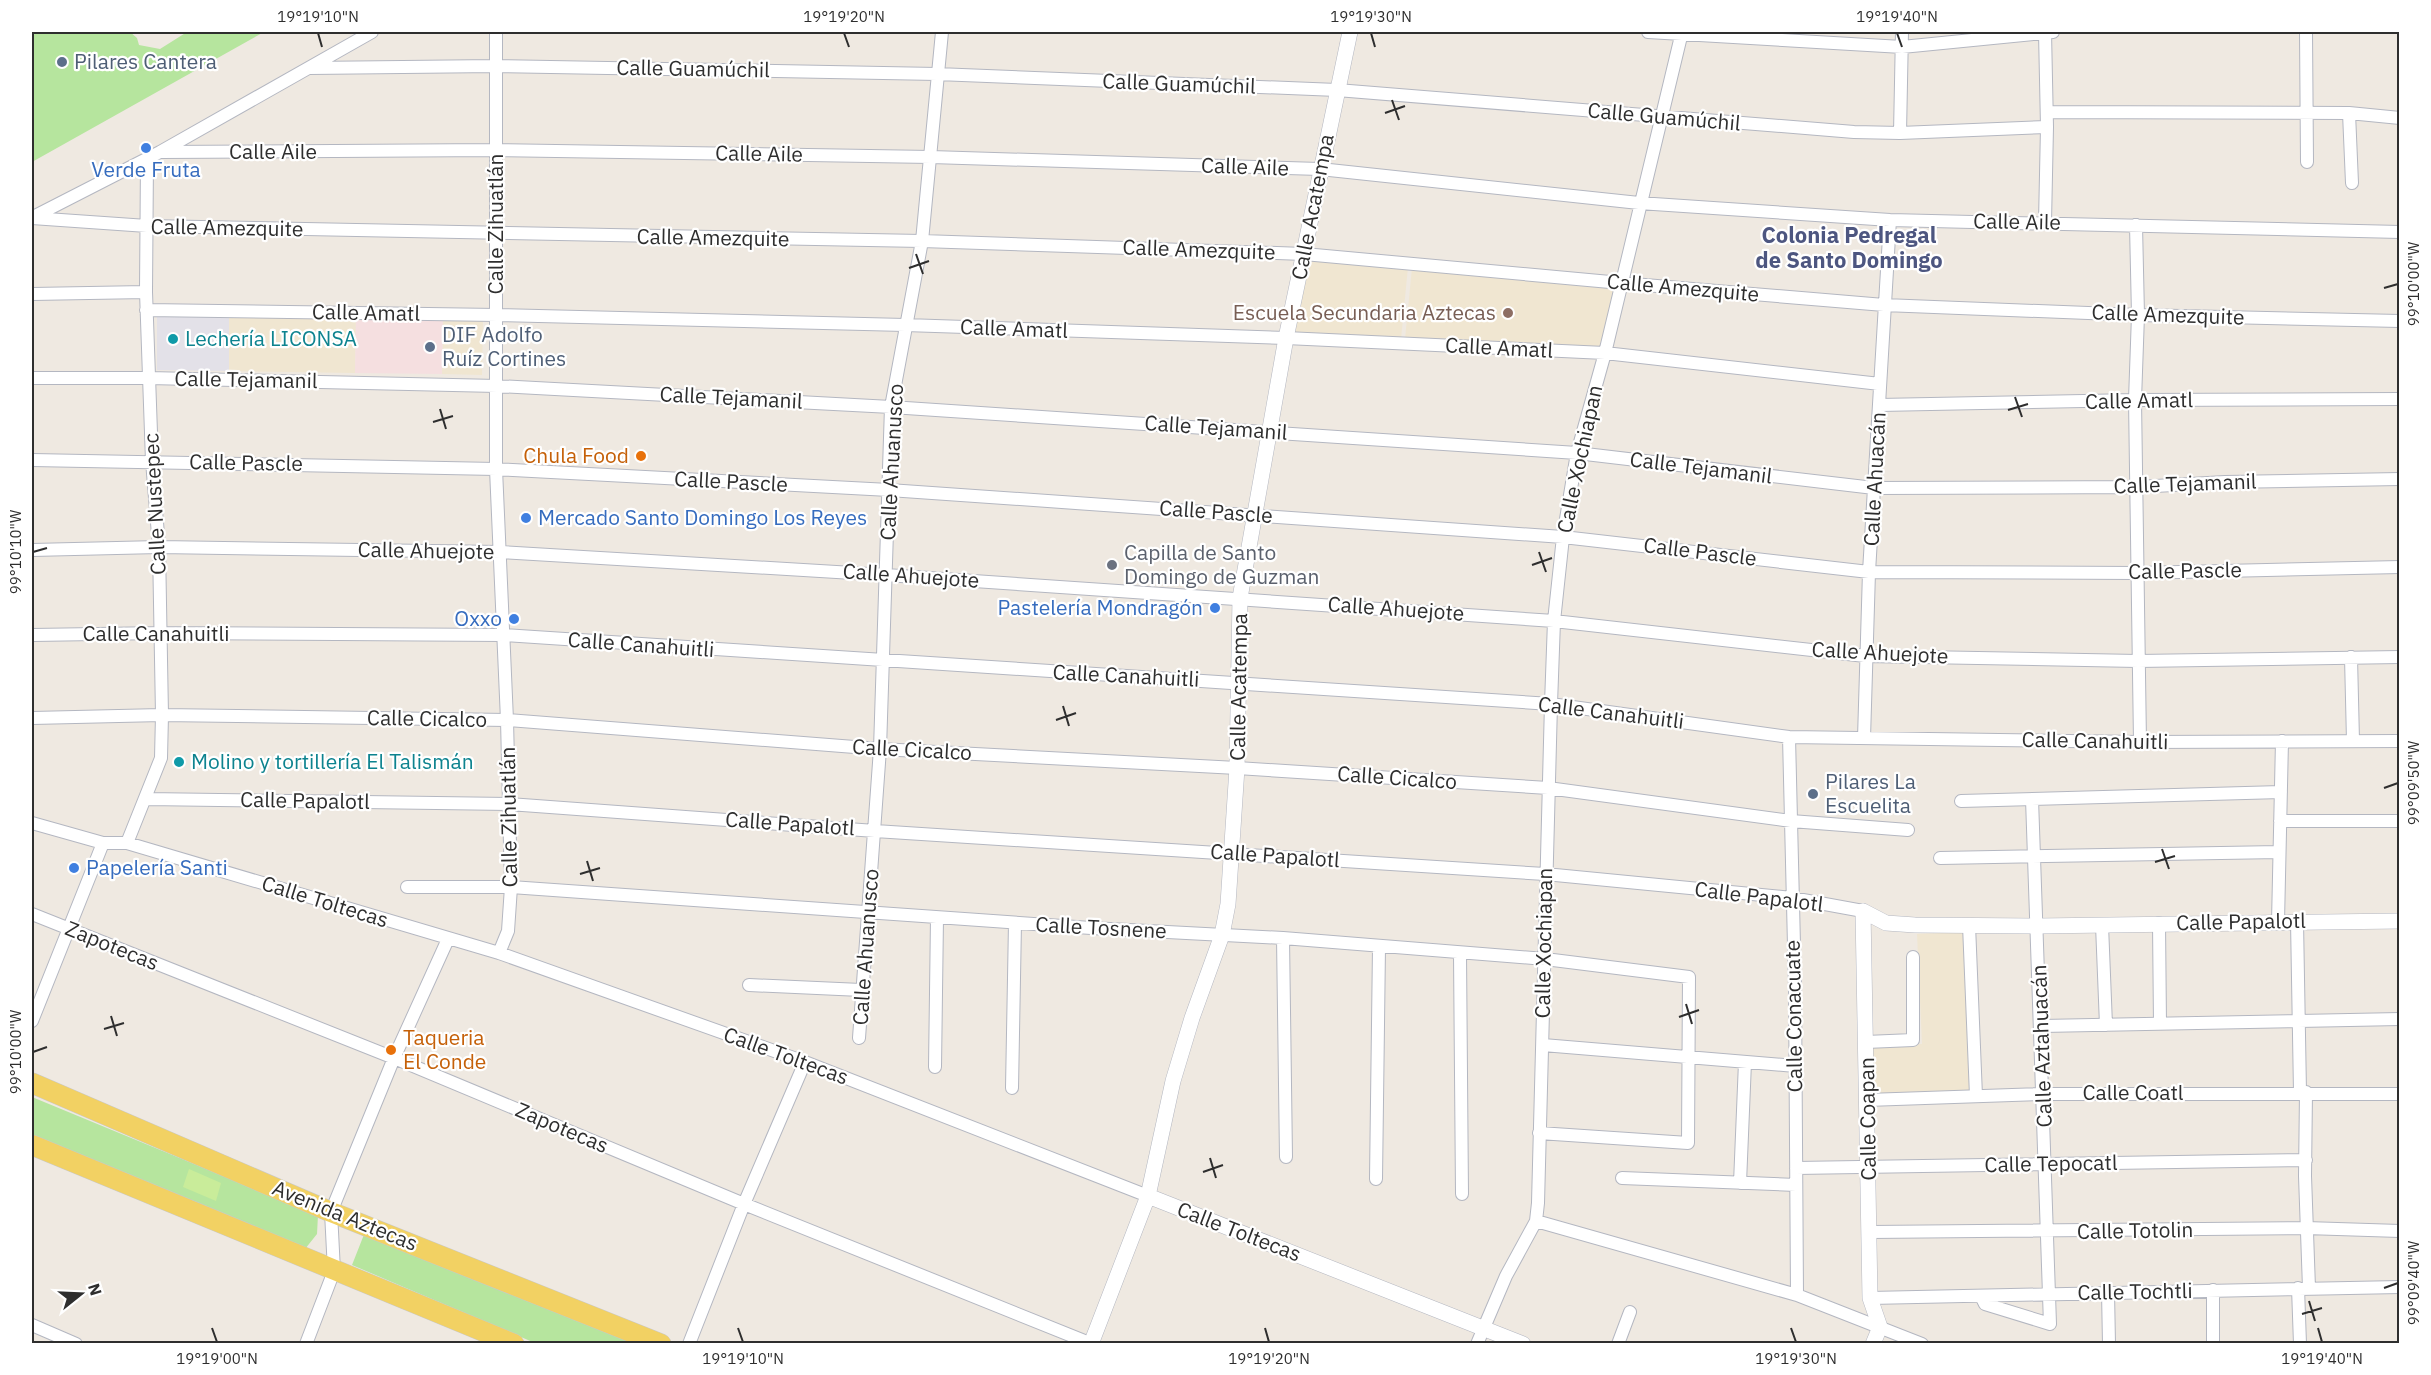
<svg xmlns="http://www.w3.org/2000/svg" width="2431" height="1375" viewBox="0 0 2431 1375" font-family="'IBM Plex Sans',sans-serif">
  <style>
    .industrial { fill: #e3e1e8 }
    .education { fill: #f0e6d1 }
    .medical { fill: #f5dfe0 }
    .park { fill: #b6e59e }
    .pitch { fill: #c9ec9a }
    .lines { fill: none; stroke-linecap: round; stroke-linejoin: round }
    .minor-casing { stroke: #b4b7c1; stroke-width: 14 }
    .tertiary-casing { stroke: #b4b7c1; stroke-width: 16 }
    .primary-casing { stroke: #c9c9c9; stroke-width: 21 }
    .minor { stroke: #fff; stroke-width: 12 }
    .tertiary { stroke: #fff; stroke-width: 15 }
    .primary { stroke: #f2d163; stroke-width: 20 }
    .ticks { fill: none; stroke: #2e2e2e; stroke-width: 2 }
    .service-dot { fill: #5c6f8a; stroke: #fff; stroke-width: 2 }
    .shop-dot { fill: #3f7fe0; stroke: #fff; stroke-width: 2 }
    .education-dot { fill: #8d6e63; stroke: #fff; stroke-width: 2 }
    .culture-dot { fill: #0f9aa8; stroke: #fff; stroke-width: 2 }
    .food-dot { fill: #e8710a; stroke: #fff; stroke-width: 2 }
    .worship-dot { fill: #6b7280; stroke: #fff; stroke-width: 2 }
    .labels { text-anchor: middle; stroke-width: 4.5; stroke-linejoin: round; paint-order: stroke }
    .service-label { font-size: 21px; fill: #4e5e75; stroke: #fff; text-anchor: start }
    .street-label { font-size: 21px; fill: #2e2e2e; stroke: #fff }
    .shop-label { font-size: 21px; fill: #366cbe; stroke: #fff; text-anchor: start }
    .education-label { font-size: 21px; fill: #785e54; stroke: #fff; text-anchor: end }
    .culture-label { font-size: 21px; fill: #0d838f; stroke: #fff; text-anchor: start }
    .food-label { font-size: 21px; fill: #c56008; stroke: #fff; text-anchor: end }
    .worship-label { font-size: 21px; fill: #5b616d; stroke: #fff; text-anchor: start }
    .neighbourhood-label { font-size: 22px; font-weight: bold; fill: #4d5680; stroke: #fff }
    .neatline { fill: none; stroke: #2e2e2e; stroke-width: 2 }
    .ticks-label { font-size: 15px; text-anchor: middle; fill: #2e2e2e }
  </style>
  <rect width="100%" height="100%" fill="#efe9e1"/>
  <path class="industrial" d="M157,315L229,316V371L157,370Z"/>
  <path class="education" d="M1307,258L1408,267L1401,339L1293,333Z
    M1412,268L1614,288L1601,348L1405,339Z
    M229,316L356,317L355,373L229,371Z
    M443,319H483L482,375L442,374Z
    M1964,932L1970,1092L1872,1095L1871,1046L1922,1044L1917,934Z"/>
  <path class="medical" d="M356,317L443,319L442,374L355,373Z"/>
  <path class="park" d="M40,32H130L137,38L139,45L160,49L187,32H264L32,162V35Z
    M32,1097L318,1215L317,1234L305,1249L32,1137Z
    M365,1232L638,1343H535L352,1265Z"/>
  <path class="pitch" d="M189,1169L221,1183L216,1201L183,1187Z"/>
  <g class="lines">
    <defs>
      <path id="minor" d="M496,32V469L507,720L511,887L508,931L499,953
        M1648,32L1902,47L2053,32
        M2045,32L2047,127L2045,222
        M2306,32L2307,162
        M309,68L496,66L937,74L1337,90L1854,132L1900,133L2047,127
        M2047,112L2349,113L2400,118
        M2349,113L2352,183
        M1900,133L1902,32
        M160,152L496,150L931,157L1320,169L1639,203L1890,220L2400,232
        M33,217L160,152L372,32
        M32,218L147,226L922,241L1304,254L1621,283L1884,305L2138,315L2400,321
        M2136,225L2138,315L2135,400L2140,742
        M32,294L146,292
        M146,310L497,315L905,325L1286,338L1605,353L1880,384
        M32,378H149L497,386L891,407L1577,453L1874,488L2138,487L2225,482L2400,479
        M1879,405L2135,400L2400,399
        M32,460L496,469L889,490L1563,537L1869,572L2137,573L2400,567
        M32,550L159,547L501,552L886,575L1554,621L1865,656L2138,661L2400,657
        M32,635L162,633L504,635L1551,704L1789,737L2140,742L2400,741
        M2351,657L2353,741
        M32,718L162,715L507,720L880,749L1237,768L1548,788L1791,821L1908,830
        M1789,737L1795,987L1797,1295
        M1864,738L1869,572L1890,220
        M146,799L509,804L875,831L1545,874L1792,898L1863,911
        M1961,801L2281,792
        M2280,821H2400
        M32,823L103,843H127L499,953L805,1062L1148,1196
        M127,843L161,758L162,715L159,547L152,461L146,292L147,159
        M1940,858L2279,852
        M407,887H511L1091,928L1283,938L1545,959L1689,977L1688,1143L1539,1133
        M32,914L394,1058L744,1204L1092,1344
        M2297,921L2300,1092
        M2278,922L2282,741
        M2159,923L2160,1024
        M1969,925L1976,1096
        M2102,925L2106,1025
        M1283,938L1286,1157
        M1460,954L1462,1194
        M749,985L861,990
        M32,1021L103,843
        M2042,1026L2400,1019
        M859,1038L880,749L891,407L922,241L942,32
        M1866,1042L1913,1040V957
        M1543,1045L1795,1066
        M935,1067L937,918
        M1012,1088L1015,923
        M2306,1092L2305,1176L2309,1288
        M1867,1100L2043,1094H2400
        M1796,1168L2306,1160
        M1622,1178L1796,1185
        M1376,1179L1379,947
        M1740,1183L1745,1062
        M1536,1221L1797,1295L1922,1344
        M1870,1232L2306,1228L2400,1231
        M2298,1288L2300,1344
        M2213,1290V1344
        M2108,1292L2109,1344
        M1981,1296L1985,1304L2050,1324L2032,799
        M1870,1298L2400,1287
        M32,1325L76,1344
        M306,1344L334,1271L331,1212L394,1058L448,939
        M689,1344L744,1204L805,1062
        M1477,1344L1506,1276L1536,1221L1538,1203L1551,704L1554,621L1563,537L1577,453L1605,353L1682,32
        M1618,1344L1630,1312"/>
      <path id="tertiary" d="M1863,911L1886,923L1915,925L2038,926L2400,921
        M1863,911L1870,1298L1880,1327L1873,1344
        M1148,1196L1523,1344
        M1091,1344L1148,1196L1173,1081L1192,1018L1222,935L1228,904L1237,768L1240,598L1286,338L1350,32"/>
      <path id="primary" d="M32,1083L331,1212L661,1344
        M32,1145L514,1344"/>
    </defs>
    <use href="#minor" class="minor-casing"/>
    <use href="#tertiary" class="tertiary-casing"/>
    <use href="#primary" class="primary-casing"/>
    <use href="#minor" class="minor"/>
    <use href="#tertiary" class="tertiary"/>
    <use href="#primary" class="primary"/>
  </g>
  <path class="ticks" d="M318,33L322,47M844,33L849,47M1371,33L1375,47M1897,33L1902,47M1392,100L1399,120M1385,113L1405,106M916,254L923,274M909,268L929,261M2384,288L2398,284M2015,397L2022,417M440,409L446,429M2008,410L2028,404M433,422L453,416M33,552L47,548M1539,552L1546,572M1532,565L1552,558M1063,706L1069,726M1056,720L1076,713M2384,788L2398,783M2162,849L2169,869M587,861L593,881M2155,862L2175,856M580,874L600,868M1686,1004L1692,1024M111,1016L117,1036M1679,1017L1699,1010M104,1029L124,1023M33,1052L47,1047M1210,1158L1216,1178M1203,1172L1223,1165M2384,1288L2398,1283M2309,1301L2315,1321M2302,1314L2322,1308M212,1328L217,1342M738,1328L743,1342M1265,1328L1269,1342M1791,1328L1796,1342M2318,1328L2322,1342"/>
  <g class="service-dot">
    <circle cx="62" cy="62" r="6"/>
    <circle cx="430" cy="347" r="6"/>
    <circle cx="1813" cy="794" r="6"/>
  </g>
  <g class="shop-dot">
    <circle cx="146" cy="148" r="6"/>
    <circle cx="526" cy="518" r="6"/>
    <circle cx="1215" cy="608" r="6"/>
    <circle cx="514" cy="619" r="6"/>
    <circle cx="74" cy="868" r="6"/>
  </g>
  <circle class="education-dot" cx="1508" cy="313" r="6"/>
  <g class="culture-dot">
    <circle cx="173" cy="339" r="6"/>
    <circle cx="179" cy="762" r="6"/>
  </g>
  <g class="food-dot">
    <circle cx="641" cy="456" r="6"/>
    <circle cx="391" cy="1050" r="6"/>
  </g>
  <circle class="worship-dot" cx="1112" cy="565" r="6"/>
  <g class="labels">
    <g class="service-label">
      <text x="74" y="69">Pilares Cantera</text>
      <text x="442" y="342">DIF Adolfo<tspan x="442" dy="24">Ruíz Cortines</tspan></text>
      <text x="1825" y="789">Pilares La<tspan x="1825" dy="24">Escuelita</tspan></text>
    </g>
    <g class="street-label">
      <text transform="translate(693 69) rotate(1)" y="7">Calle Guamúchil</text>
      <text transform="translate(1179 84) rotate(2)" y="7">Calle Guamúchil</text>
      <text transform="translate(1664 117) rotate(5)" y="7">Calle Guamúchil</text>
      <text x="273" y="159">Calle Aile</text>
      <text transform="translate(759 154) rotate(1)" y="7">Calle Aile</text>
      <text transform="translate(1245 167) rotate(2)" y="7">Calle Aile</text>
      <text transform="translate(1313 207) rotate(-79)" y="7">Calle Acatempa</text>
      <text transform="translate(2017 222) rotate(1)" y="7">Calle Aile</text>
      <text transform="translate(496 224) rotate(-90)" y="7">Calle Zihuatlán</text>
      <text transform="translate(227 228) rotate(1)" y="7">Calle Amezquite</text>
      <text transform="translate(713 238) rotate(1)" y="7">Calle Amezquite</text>
      <text transform="translate(1199 250) rotate(2)" y="7">Calle Amezquite</text>
      <text transform="translate(1683 288) rotate(5)" y="7">Calle Amezquite</text>
      <text transform="translate(366 313) rotate(1)" y="7">Calle Amatl</text>
      <text transform="translate(2168 315) rotate(2)" y="7">Calle Amezquite</text>
      <text transform="translate(1014 329) rotate(2)" y="7">Calle Amatl</text>
      <text transform="translate(1499 348) rotate(3)" y="7">Calle Amatl</text>
      <text transform="translate(246 380) rotate(1)" y="7">Calle Tejamanil</text>
      <text transform="translate(731 398) rotate(3)" y="7">Calle Tejamanil</text>
      <text transform="translate(2139 401) rotate(-1)" y="7">Calle Amatl</text>
      <text transform="translate(1216 428) rotate(4)" y="7">Calle Tejamanil</text>
      <text transform="translate(1580 459) rotate(-78)" y="7">Calle Xochiapan</text>
      <text transform="translate(892 462) rotate(-87)" y="7">Calle Ahuanusco</text>
      <text transform="translate(246 463) rotate(1)" y="7">Calle Pascle</text>
      <text transform="translate(1701 468) rotate(7)" y="7">Calle Tejamanil</text>
      <text transform="translate(1875 479) rotate(-87)" y="7">Calle Ahuacán</text>
      <text transform="translate(731 482) rotate(3)" y="7">Calle Pascle</text>
      <text transform="translate(2185 484) rotate(-2)" y="7">Calle Tejamanil</text>
      <text transform="translate(155 504) rotate(-93)" y="7">Calle Nustepec</text>
      <text transform="translate(1216 512) rotate(4)" y="7">Calle Pascle</text>
      <text transform="translate(426 551) rotate(1)" y="7">Calle Ahuejote</text>
      <text transform="translate(1700 552) rotate(7)" y="7">Calle Pascle</text>
      <text transform="translate(2185 571) rotate(-1)" y="7">Calle Pascle</text>
      <text transform="translate(911 576) rotate(4)" y="7">Calle Ahuejote</text>
      <text transform="translate(1396 609) rotate(4)" y="7">Calle Ahuejote</text>
      <text x="156" y="641">Calle Canahuitli</text>
      <text transform="translate(641 645) rotate(4)" y="7">Calle Canahuitli</text>
      <text transform="translate(1880 653) rotate(3)" y="7">Calle Ahuejote</text>
      <text transform="translate(1126 676) rotate(3)" y="7">Calle Canahuitli</text>
      <text transform="translate(1239 687) rotate(-89)" y="7">Calle Acatempa</text>
      <text transform="translate(1611 713) rotate(7)" y="7">Calle Canahuitli</text>
      <text transform="translate(427 719) rotate(1)" y="7">Calle Cicalco</text>
      <text transform="translate(2095 741) rotate(1)" y="7">Calle Canahuitli</text>
      <text transform="translate(912 750) rotate(3)" y="7">Calle Cicalco</text>
      <text transform="translate(1397 778) rotate(4)" y="7">Calle Cicalco</text>
      <text transform="translate(305 801) rotate(1)" y="7">Calle Papalotl</text>
      <text transform="translate(509 817) rotate(-91)" y="7">Calle Zihuatlán</text>
      <text transform="translate(790 824) rotate(4)" y="7">Calle Papalotl</text>
      <text transform="translate(1275 856) rotate(4)" y="7">Calle Papalotl</text>
      <text transform="translate(1759 897) rotate(7)" y="7">Calle Papalotl</text>
      <text transform="translate(325 902) rotate(17)" y="7">Calle Toltecas</text>
      <text transform="translate(2241 922) rotate(-1)" y="7">Calle Papalotl</text>
      <text transform="translate(1101 928) rotate(3)" y="7">Calle Tosnene</text>
      <text transform="translate(1544 943) rotate(-89)" y="7">Calle Xochiapan</text>
      <text transform="translate(112 946) rotate(22)" y="7">Zapotecas</text>
      <text transform="translate(866 947) rotate(-86)" y="7">Calle Ahuanusco</text>
      <text transform="translate(1794 1016) rotate(-91)" y="7">Calle Conacuate</text>
      <text transform="translate(2042 1046) rotate(-92)" y="7">Calle Aztahuacán</text>
      <text transform="translate(786 1056) rotate(20)" y="7">Calle Toltecas</text>
      <text x="2133" y="1100">Calle Coatl</text>
      <text transform="translate(1868 1119) rotate(-91)" y="7">Calle Coapan</text>
      <text transform="translate(562 1128) rotate(23)" y="7">Zapotecas</text>
      <text transform="translate(2051 1164) rotate(-1)" y="7">Calle Tepocatl</text>
      <text transform="translate(345 1216) rotate(22)" y="7">Avenida Aztecas</text>
      <text transform="translate(2135 1231) rotate(-1)" y="7">Calle Totolin</text>
      <text transform="translate(1239 1232) rotate(21)" y="7">Calle Toltecas</text>
      <text transform="translate(2135 1292) rotate(-1)" y="7">Calle Tochtli</text>
    </g>
    <g class="shop-label">
      <text x="146" y="177" text-anchor="middle">Verde Fruta</text>
      <text x="538" y="525">Mercado Santo Domingo Los Reyes</text>
      <text x="1203" y="615" text-anchor="end">Pastelería Mondragón</text>
      <text x="502" y="626" text-anchor="end">Oxxo</text>
      <text x="86" y="875">Papelería Santi</text>
    </g>
    <g class="education-label">
      <text x="1496" y="320">Escuela Secundaria Aztecas</text>
    </g>
    <g class="culture-label">
      <text x="185" y="346">Lechería LICONSA</text>
      <text x="191" y="769">Molino y tortillería El Talismán</text>
    </g>
    <g class="food-label">
      <text x="629" y="463">Chula Food</text>
      <text x="403" y="1045" text-anchor="start">Taqueria<tspan x="403" dy="24">El Conde</tspan></text>
    </g>
    <g class="worship-label">
      <text x="1124" y="560">Capilla de Santo<tspan x="1124" dy="24">Domingo de Guzman</tspan></text>
    </g>
    <g class="neighbourhood-label">
      <text x="1849" y="243">Colonia Pedregal<tspan x="1849" dy="25">de Santo Domingo</tspan></text>
    </g>
  </g>
  <rect width="2431" height="1375" fill="none" stroke="#ffffff" stroke-width="66"/>
  <g transform="translate(81 1294) rotate(72)" stroke="#ffffff" stroke-width="4.5" paint-order="stroke">
  <path d="M0-4.5L10 22L0 15L-10 22Z" fill="#2e2e2e"/>
  <text y="-9" font-size="16" font-weight="bold" text-anchor="middle" fill="#2e2e2e">N</text>
  </g>
  <rect x="33" y="33" width="2365" height="1309" class="neatline"/>
  <g class="ticks-label">
    <text x="318" y="22">19°19'10"N</text>
    <text x="844" y="22">19°19'20"N</text>
    <text x="1371" y="22">19°19'30"N</text>
    <text x="1897" y="22">19°19'40"N</text>
    <text transform="translate(2414 284) rotate(-90)" y="5">99°10'00"W</text>
    <text transform="translate(16 552) rotate(-90)" y="5">99°10'10"W</text>
    <text transform="translate(2414 783) rotate(-90)" y="5">99°09'50"W</text>
    <text transform="translate(16 1052) rotate(-90)" y="5">99°10'00"W</text>
    <text transform="translate(2414 1283) rotate(-90)" y="5">99°09'40"W</text>
    <text x="217" y="1364">19°19'00"N</text>
    <text x="743" y="1364">19°19'10"N</text>
    <text x="1269" y="1364">19°19'20"N</text>
    <text x="1796" y="1364">19°19'30"N</text>
    <text x="2322" y="1364">19°19'40"N</text>
  </g>
</svg>
